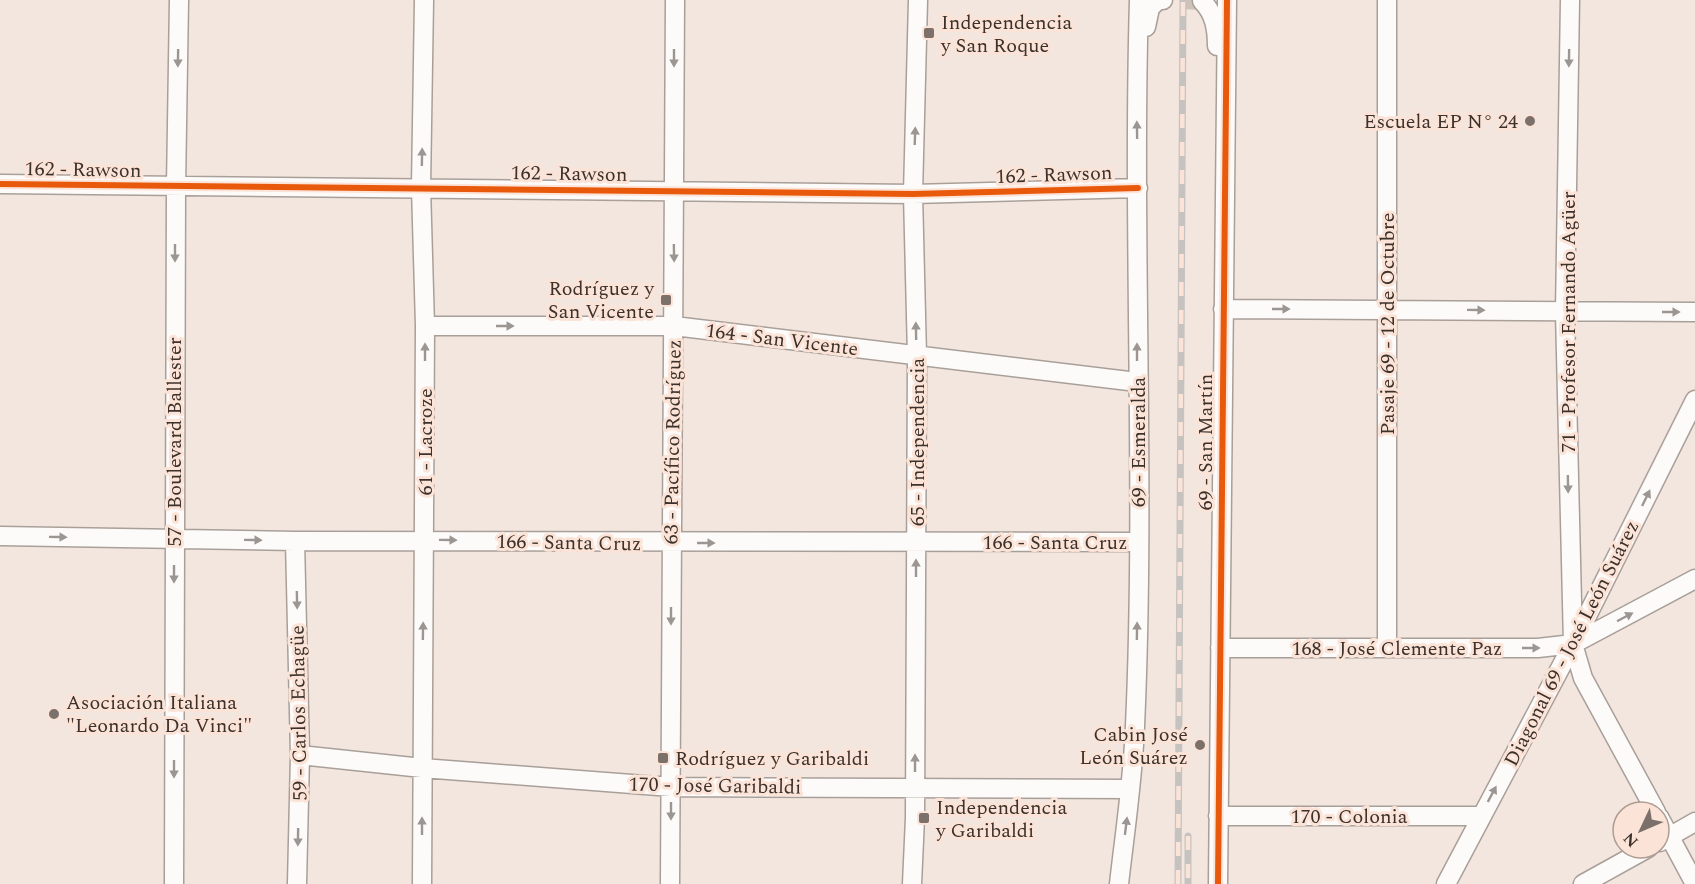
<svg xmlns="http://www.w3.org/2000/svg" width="1695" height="884" viewBox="0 0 1695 884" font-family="Spectral,serif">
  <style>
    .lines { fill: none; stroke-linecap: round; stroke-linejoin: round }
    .minor-tunnel { stroke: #cec2bb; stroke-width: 18; stroke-dasharray: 18 9; stroke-linecap: butt }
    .minor-casing { stroke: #a99f99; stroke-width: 21 }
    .minor { stroke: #fdfbfa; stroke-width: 18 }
    .rail-casing { stroke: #c5c2c0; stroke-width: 7 }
    .rail { stroke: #fbe4d7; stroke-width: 4.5; stroke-dasharray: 14; stroke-linecap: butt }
    .cycleway-casing { stroke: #fbe4d7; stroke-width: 10 }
    .cycleway { stroke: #e8590c; stroke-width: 6 }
    .oneway { fill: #9c9692 }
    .poi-dot { fill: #7c706a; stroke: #fbe4d7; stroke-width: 2 }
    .labels { text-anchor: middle; stroke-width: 6; stroke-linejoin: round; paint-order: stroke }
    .poi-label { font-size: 20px; fill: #3c312b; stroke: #fbe4d7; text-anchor: start }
    .street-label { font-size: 20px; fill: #3c312b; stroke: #fbe4d7 }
  </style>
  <rect width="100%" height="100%" fill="#f3e6df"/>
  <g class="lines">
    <path class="minor-tunnel" d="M1181,0L1202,1"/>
    <defs>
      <path id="minor" d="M1570,0L1565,312L1573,644L1583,678L1656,812
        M1202,1C1214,13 1217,28 1217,46
        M1146,27L1150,8L1158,0H1163
        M0,184L913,194L1138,188
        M1223,309L1695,312
        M425,326H674L1137,382
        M0,536L295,541L1138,542
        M295,541L300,755L297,884
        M1387,647V0
        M1220,648H1538L1573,644L1695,579
        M300,755L422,768L671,787L1130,789
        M1218,816H1480
        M1659,817L1695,884
        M1660,842L1695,822
        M174,884L176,187L179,0
        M422,884L425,326L421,187L424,0
        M670,884L675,0
        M912,884L915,818L917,356L913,194L918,0
        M1119,884C1125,831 1133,779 1135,726C1146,484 1132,242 1139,0
        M1218,884L1227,0
        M1446,884L1573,644L1695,400
        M1583,884L1648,848"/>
    </defs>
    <use href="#minor" class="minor-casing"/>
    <use href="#minor" class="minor"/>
    <defs>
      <path id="rail" d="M1188,836V884
        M1178,884L1183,0"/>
    </defs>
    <use href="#rail" class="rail-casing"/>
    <use href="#rail" class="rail"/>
    <defs>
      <path id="cycleway" d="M0,184L913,194L1138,188
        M1218,884L1227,0"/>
    </defs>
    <use href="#cycleway" class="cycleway-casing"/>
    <use href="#cycleway" class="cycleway"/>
  </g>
  <defs><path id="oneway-solid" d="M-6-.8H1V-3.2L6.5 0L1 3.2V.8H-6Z" transform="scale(1.5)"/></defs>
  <g class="oneway">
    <use href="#oneway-solid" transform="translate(178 58) rotate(91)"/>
    <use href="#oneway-solid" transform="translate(674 58) rotate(90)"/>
    <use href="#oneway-solid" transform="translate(1569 58) rotate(91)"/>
    <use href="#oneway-solid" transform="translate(1137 130) rotate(-91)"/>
    <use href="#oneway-solid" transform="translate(915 136) rotate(-88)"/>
    <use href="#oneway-solid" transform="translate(422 157) rotate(-89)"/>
    <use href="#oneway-solid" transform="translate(175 253) rotate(90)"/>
    <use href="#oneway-solid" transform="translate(674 253) rotate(89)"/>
    <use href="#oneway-solid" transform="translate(1281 309)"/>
    <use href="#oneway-solid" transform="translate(1476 310) rotate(1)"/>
    <use href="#oneway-solid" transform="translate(1671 312)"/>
    <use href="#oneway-solid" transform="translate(505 326)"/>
    <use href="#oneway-solid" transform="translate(916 331) rotate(-91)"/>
    <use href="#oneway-solid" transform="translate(425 352) rotate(-90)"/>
    <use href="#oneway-solid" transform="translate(1137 352) rotate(-90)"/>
    <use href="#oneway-solid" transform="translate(1568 484) rotate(89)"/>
    <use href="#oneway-solid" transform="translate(1646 498) rotate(-64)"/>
    <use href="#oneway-solid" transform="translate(58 537) rotate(1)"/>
    <use href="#oneway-solid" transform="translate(253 540) rotate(1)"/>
    <use href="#oneway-solid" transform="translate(448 540) rotate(1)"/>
    <use href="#oneway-solid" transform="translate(706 543)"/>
    <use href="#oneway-solid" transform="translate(916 568) rotate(-90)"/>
    <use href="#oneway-solid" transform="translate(174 574) rotate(90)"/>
    <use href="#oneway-solid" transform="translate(297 600) rotate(89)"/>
    <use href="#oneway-solid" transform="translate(671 616) rotate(90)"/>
    <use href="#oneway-solid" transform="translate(1625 617) rotate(-28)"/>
    <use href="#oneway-solid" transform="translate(423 631) rotate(-89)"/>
    <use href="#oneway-solid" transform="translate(1137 631) rotate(-89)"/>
    <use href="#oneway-solid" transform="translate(1531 648)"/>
    <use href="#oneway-solid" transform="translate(915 763) rotate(-90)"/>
    <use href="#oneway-solid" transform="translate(174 769) rotate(90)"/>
    <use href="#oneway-solid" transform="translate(1492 794) rotate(-62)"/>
    <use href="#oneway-solid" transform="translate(671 811) rotate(90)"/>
    <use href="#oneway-solid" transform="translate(422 826) rotate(-90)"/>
    <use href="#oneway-solid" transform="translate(1126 826) rotate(-83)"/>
    <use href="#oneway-solid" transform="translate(298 837) rotate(91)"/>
  </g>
  <g class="poi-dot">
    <rect x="923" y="27" width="12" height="12" rx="3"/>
    <circle cx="1530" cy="121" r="6"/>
    <rect x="660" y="294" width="12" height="12" rx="3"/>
    <circle cx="54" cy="714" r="6"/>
    <circle cx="1200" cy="745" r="6"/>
    <rect x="657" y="752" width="12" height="12" rx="3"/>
    <rect x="918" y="812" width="12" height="12" rx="3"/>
  </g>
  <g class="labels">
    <g class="poi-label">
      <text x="941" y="29">Independencia<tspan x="941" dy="23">y San Roque</tspan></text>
      <text x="1518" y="128" text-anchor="end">Escuela EP N° 24</text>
      <text x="654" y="295" text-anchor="end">Rodríguez y<tspan x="654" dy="23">San Vicente</tspan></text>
      <text x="66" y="709">Asociación Italiana<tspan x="66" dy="23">"Leonardo Da Vinci"</tspan></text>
      <text x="1188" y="741" text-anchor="end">Cabin José<tspan x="1188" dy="23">León Suárez</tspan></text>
      <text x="675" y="765">Rodríguez y Garibaldi</text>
      <text x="936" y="814">Independencia<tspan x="936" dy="23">y Garibaldi</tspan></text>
    </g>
    <g class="street-label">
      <text transform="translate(83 169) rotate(1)" y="7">162 - Rawson</text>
      <text transform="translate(569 173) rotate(1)" y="7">162 - Rawson</text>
      <text transform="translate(1054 174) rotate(-2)" y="7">162 - Rawson</text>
      <text transform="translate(1568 322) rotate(-90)" y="7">71 - Profesor Fernando Agüer</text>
      <text transform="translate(1387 324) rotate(-90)" y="7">Pasaje 69 - 12 de Octubre</text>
      <text transform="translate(782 339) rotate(7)" y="7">164 - San Vicente</text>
      <text transform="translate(174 442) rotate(-90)" y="7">57 - Boulevard Ballester</text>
      <text transform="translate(425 442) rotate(-90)" y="7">61 - Lacroze</text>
      <text transform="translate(672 442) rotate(-89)" y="7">63 - Pacífico Rodríguez</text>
      <text transform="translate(917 442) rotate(-90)" y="7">65 - Independencia</text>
      <text transform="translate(1138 442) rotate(-90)" y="7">69 - Esmeralda</text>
      <text transform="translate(1205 442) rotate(-90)" y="7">69 - San Martín</text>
      <text transform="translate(569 542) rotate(1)" y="7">166 - Santa Cruz</text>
      <text x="1055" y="549">166 - Santa Cruz</text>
      <text transform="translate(1571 643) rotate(-63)" y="7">Diagonal 69 - José León Suárez</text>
      <text x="1397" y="655">168 - José Clemente Paz</text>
      <text transform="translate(298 713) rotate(-91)" y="7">59 - Carlos Echagüe</text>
      <text transform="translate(715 785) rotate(1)" y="7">170 - José Garibaldi</text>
      <text x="1349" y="823">170 - Colonia</text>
    </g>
  </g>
  <g transform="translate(1641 830) rotate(226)"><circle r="28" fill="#fbe4d7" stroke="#af9c92" stroke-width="1.5"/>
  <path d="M0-4.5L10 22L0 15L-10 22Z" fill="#7c706a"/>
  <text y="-9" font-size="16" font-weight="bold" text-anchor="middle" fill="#3c312b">N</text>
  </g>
</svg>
